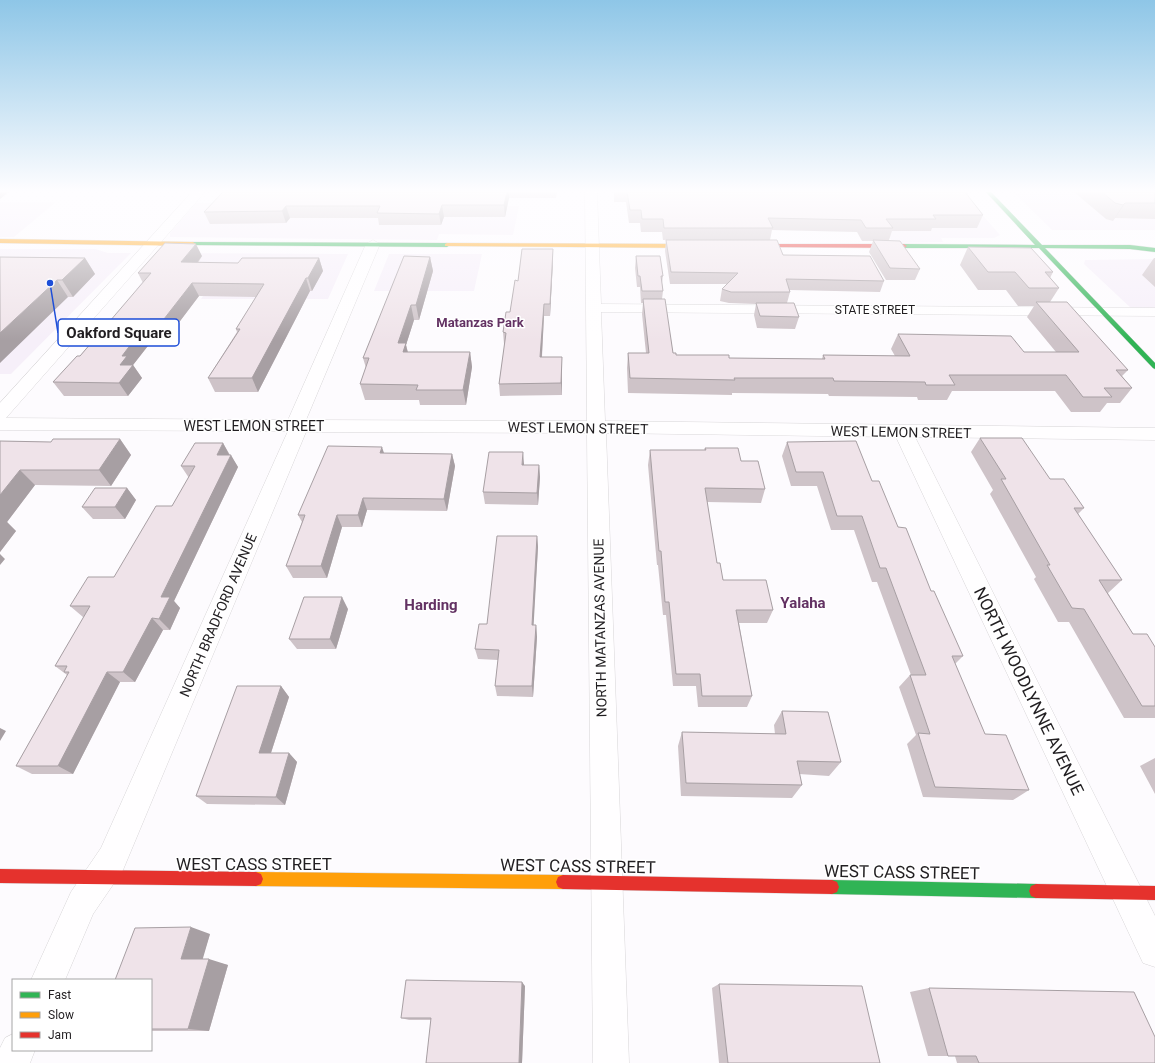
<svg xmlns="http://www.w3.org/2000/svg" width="1155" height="1063" viewBox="0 0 1155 1063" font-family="Roboto,sans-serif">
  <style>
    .built { fill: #f6eff9 }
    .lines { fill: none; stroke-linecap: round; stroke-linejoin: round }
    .street-casing { stroke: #d8d6d8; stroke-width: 1 }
    .fast-casing { stroke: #d8d6d8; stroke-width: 1 }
    .slow-casing { stroke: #d8d6d8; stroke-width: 1 }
    .jam-casing { stroke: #d8d6d8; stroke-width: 1 }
    .street { fill: #fffeff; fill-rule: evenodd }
    .fast { fill: #30b455; fill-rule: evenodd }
    .slow { fill: #ff9f0a; fill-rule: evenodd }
    .jam { fill: #e5322d; fill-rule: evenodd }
    .wall { fill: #cec3c8 }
    .shaded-wall { fill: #a79fa3 }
    .building { fill: #efe3e9; stroke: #a79fa3 }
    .labels { text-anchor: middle; stroke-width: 3; stroke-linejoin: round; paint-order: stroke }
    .far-street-label { font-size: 12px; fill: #211e21; stroke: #fff }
    .far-neighbourhood-label { font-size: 13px; font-weight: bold; fill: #633263; stroke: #fff }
    .street-label { font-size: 14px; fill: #211e21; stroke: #fff }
    .neighbourhood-label { font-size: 15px; font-weight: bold; fill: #633263; stroke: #fff }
    .near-street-label { font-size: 17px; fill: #211e21; stroke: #fff }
    .leader { fill: none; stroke: #1d4ed8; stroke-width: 1.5 }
    .callout-dot { fill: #1d4ed8; stroke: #fff; stroke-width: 1.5 }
    .callout { fill: #fff; stroke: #1d4ed8; stroke-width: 1.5 }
    .callout-label { font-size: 15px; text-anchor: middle; font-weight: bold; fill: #211e21 }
  </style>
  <rect width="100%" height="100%" fill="#fdfbfe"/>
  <path class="built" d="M1013,192H1155V230H1052Z
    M0,202H56L14,237H0Z
    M196,203L519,206L513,235L439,234L437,240L170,237V233Z
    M871,208L977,209L1000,235L994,238H941L943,242L893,243Z
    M0,249H95L108,253H131L11,374H0Z
    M167,253L348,254L328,299H201L208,289H136Z
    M389,254H482L474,291H374Z
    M1155,259V310H1133L1084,264L1085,260H1089Z"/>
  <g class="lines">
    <defs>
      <path id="street" d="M192,192H205L6,418L288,420L366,244L373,240L380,244L306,420L587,421L585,192H597L601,304L1155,308V316L601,312L605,421L1155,428V440L915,437L1155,916V967L1143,963L896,437L606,433L629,1063H593L587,433L306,432L123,870L93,914L65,980H31L71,892L101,848L288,431L0,430V403Z
        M13,1034V1050H35L30,1063H0V1048L5,1038Z"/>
      <path id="fast" d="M986,192H991L1042,245H1130L1155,248V252L1130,249L1045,248L1155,363V369L1153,368L1039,248H904L901,246L904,244L1035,245Z
        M193,242L447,243L450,245L447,247L191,245V243Z
        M832,880L1036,884L1041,886L1043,891L1041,896L1036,898L832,894L827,892L825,887L827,882Z"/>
      <path id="slow" d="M0,239L193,242L196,244L193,246L0,243Z
        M447,243L695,244L698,246L695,248L445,246V244Z
        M256,872L563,875L568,877L570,882L568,887L563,889L256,886L251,884L249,879L251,874Z"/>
      <path id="jam" d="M749,244H904L907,246L904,248L747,247L746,246Z
        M0,869L256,872L261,874L263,879L261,884L256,886L0,883Z
        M563,875L832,880L837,882L839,887L837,892L832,894L563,889L558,887L556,882L558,877Z
        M1036,884L1155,886V900L1036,898L1031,896L1029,891L1031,886Z"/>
    </defs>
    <use href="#street" class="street-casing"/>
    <use href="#fast" class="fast-casing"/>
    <use href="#slow" class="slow-casing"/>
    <use href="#jam" class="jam-casing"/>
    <use href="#street" class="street"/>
    <use href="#fast" class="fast"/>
    <use href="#slow" class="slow"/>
    <use href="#jam" class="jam"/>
  </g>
  <path class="wall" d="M223,192H557L556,198H509L505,217H444L441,225H379L378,218H290L286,223L210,224L204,212Z
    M614,192H968L967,195L983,215L977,228H932L931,231H892L889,240L920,269L915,280H886L869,252L873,241H862L857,232L772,230L770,240L783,255L884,281L880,292L790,290V292L787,303L799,317L795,329L757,328L754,315L756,304L729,303L720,301L722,289L727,284H670L665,251L666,240H663L662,232H641L640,223H629L626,202H614Z
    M1074,192H1155V219L1115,218L1113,221L1106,219Z
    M968,247L1053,272L1050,278L1059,288L1050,302L1128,370L1122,376L1132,388L1120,403H1107L1100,412H1071L1055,391H952L947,400H918L917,397L829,396L828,394L732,393V395L628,393L627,368L628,353H646L642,314L643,303H641L640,287H637L635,268L636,256L663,276L662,283L663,291L662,299L673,353L676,355L729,358L822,359L823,355L895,356L891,349L898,334L1024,352H1056L1027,317L1034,306H1018L1006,290H978L960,265Z
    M553,249V261L550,316H544L542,357L562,370V395L500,396L499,384L505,344H504L503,332L510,312L518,281Z
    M202,256L198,263H238L319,258L323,271L312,291H310L258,392H215L208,378L237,332L236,329L256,297L199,296L171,333H158L133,365L142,378L128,396H64L53,382L80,356L143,283L138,273Z
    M0,257L85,258L95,274L73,297H68Z
    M430,257L433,271L419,320H414L406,345L408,352H470L472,367L466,405H420L419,400H365L360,384L366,368L363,358Z
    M1154,258H1155V287L1142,275Z
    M980,438L1050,479L1084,508L1078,514L1122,580L1108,593L1133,634L1155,647V718H1124L1069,622H1058L1034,579L1036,577L990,494L993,490L971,452Z
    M120,439L131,455L111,486L35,485L7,522L16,531L0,552V441L51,442Z
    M787,442L872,481L898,527L931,591L963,656L955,664L985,734L1029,790L1013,800L923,797L907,744L916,735L899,687L910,675H911L877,582H872L854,530H831L817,486H791L782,456Z
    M223,443L230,455L238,467L174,601L180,608L170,630H163L135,682H120L73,774H32L16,766L67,675L55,666L84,617H83L70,606L114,577L172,506L189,478L181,466Z
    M705,448L741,461L765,489L761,503L707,502L717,563L723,580L773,610L767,623H739L752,696L747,707H698L696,686H673L666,615H663L658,565H657L648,465L650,450H704Z
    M384,453L452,454L455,466L447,511L367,510L362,527H342L327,578H293L286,566L302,522L298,515Z
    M524,465H539L540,477L538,505L485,504L483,492Z
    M127,488L136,500L125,519H93L82,507Z
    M537,536L538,547L533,625H536L537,637L533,697L497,696L495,686L498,660L478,659L475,649L487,624Z
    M348,609L336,649H297L289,639Z
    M281,686L289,697L271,753H289L297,762L285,805L207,804L196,796Z
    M782,711L841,762L829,776L799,774L802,785L792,798L681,796L678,746L682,732L775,734L774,725Z
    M1155,758V794L1140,766Z
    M210,934L202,959L228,965L209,1031H151V980Z
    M719,984L880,1063H719L712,988Z
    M525,986L522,1063H426L431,1020H409L401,1018Z
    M929,988L1155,1063H957L955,1056H928L910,992Z"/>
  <path class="shaded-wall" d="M0,192H9L0,199Z
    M507,192H509V198L505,217L504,205Z
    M1125,203L1113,221L1123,205Z
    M442,205L444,217L441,225L439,214Z
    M286,206L290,218L286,223L282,211Z
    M196,244L202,256L188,275L181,262Z
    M553,249V261L550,316V304Z
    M430,257L433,271L419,320L416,305Z
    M85,258L95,274L73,297L62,280Z
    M319,258L323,271L312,291L308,278Z
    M306,278L310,291L258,392L252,378Z
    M57,280L68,297L0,363V333Z
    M192,283L199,296L171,333L164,319Z
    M544,304V316L541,370L540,357Z
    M411,305L414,320L406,345L409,358L407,367L398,343Z
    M150,319L158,333L133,365L142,378L128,396L119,383L120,365L122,356Z
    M470,352L472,367L466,405L463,390Z
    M562,357V395L561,383Z
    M120,439L131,455L111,486L99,470Z
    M223,443L230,456L217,455Z
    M382,447L386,459L380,453Z
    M523,452L524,464L523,477L522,465Z
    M452,454L455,466L447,511L444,499Z
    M231,455L238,467L174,601L180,608L170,630L159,619L161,597Z
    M539,465L540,477L538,505L537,493Z
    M20,470L35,485L7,522L16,531L0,552V495Z
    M127,488L136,500L125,519L115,507Z
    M363,498L367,510L362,527L358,515Z
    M337,515L342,527L327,578L321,566Z
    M537,536L538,547L533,636L532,625Z
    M0,554L5,559L0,565Z
    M342,597L348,609L336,649L330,639Z
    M152,618L163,630L135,682L123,672Z
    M536,625L537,637L533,697L532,686Z
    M107,672L120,682L73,774L58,766Z
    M281,686L289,697L268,762L259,753Z
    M0,728L6,731L0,741Z
    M289,753L297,762L285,805L276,797Z
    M191,927L210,934L201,965L181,959Z
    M209,959L228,965L209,1031L188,1029Z
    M522,982L525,986L522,1063H519Z"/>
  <path class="building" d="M223,192H507L504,205H442L439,214L377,213L380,206H286L282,211L204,212Z
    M627,192H965L983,215H933L936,219H886L893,228H866L861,220L768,218L773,228H664L663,219H642L641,210H630Z
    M1102,192H1155V203H1125L1123,205L1115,203Z
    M666,240H777L783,255L870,256L884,281L786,279L790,292H731L722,289L738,273L671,272Z
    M873,240L900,241L920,269L890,268Z
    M165,243L196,244L181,262L238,263L242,258H319L308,278H306L252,378H208L240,329H236L264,284L192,283L164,319H150L122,356H127L120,365H133L119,383L53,382L77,356H80L151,273H138Z
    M968,247L1031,248L1053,272H1045L1059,288H1029L1015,272H988Z
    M522,249H553L550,304H544L540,357H562L561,383L499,384L506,333L503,332L506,312H510L515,280L518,281Z
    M404,256L430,257L416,305H411L398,343H406L403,352H470L463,390H416L418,385L360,384L369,358H363Z
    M636,256H660L663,276H661L663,291H642L640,276H638Z
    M0,257L85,258L62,280H57L0,333Z
    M643,299H665L673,353H676V355H729V358L825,359L823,355L910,356L898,334L1011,336L1024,352H1079L1036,302H1067L1128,370H1116L1132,388H1104L1112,397H1083L1066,375H949L955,385H926L925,382L834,381L833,378H734L735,380L630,378L628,353H649Z
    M756,303H794L799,317L760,316Z
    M980,438H1022L1050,479H1064L1084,508H1074L1122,580H1099L1133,634H1147L1155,647V706H1142L1084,609L1072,608L1047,565H1050L1001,479H1006Z
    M53,439H120L99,470H20L0,495V441L51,442Z
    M856,441L872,481H879L898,527L906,528L931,591H934L963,656H952L985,734L1006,735L1029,790L935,787L918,733L930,734L910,675H926L886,568H880L862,516H837L823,472H796L787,442Z
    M195,443H223L217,455H231L161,597H170L159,619L152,618L123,672H107L58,766H16L69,672H64L67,666H55L90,606H70L88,577H114L156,506H172L195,466H181Z
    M328,446L382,447L380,453L452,454L444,499L363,498L358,515H337L321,566H286L305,515H298Z
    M705,448H738L741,461H758L765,489L705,488L717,563H720L723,580H766L773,610H736L752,696H702L700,674H676L669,602H665L661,551H659L650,450H706Z
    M489,452H523L522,465H539L537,493L483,492Z
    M95,488H127L115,507H82Z
    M497,536H537L532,625H536L532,686H495L499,650L475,649L479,624H487Z
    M304,597H342L330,639H289Z
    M237,686H281L259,753H289L276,797L196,796Z
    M782,711L828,712L841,762L797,761L802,785L686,783L682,732L786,734Z
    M191,927L181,959H209L188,1029H151V980H115L135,928Z
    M406,980L522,982L519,1063H426L431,1018H401Z
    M719,984L862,986L880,1063H728Z
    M929,988L1134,992L1155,1037V1063H979L976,1056H948Z"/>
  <linearGradient id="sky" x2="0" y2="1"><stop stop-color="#8ec6e7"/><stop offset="0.56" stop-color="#fefdff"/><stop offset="1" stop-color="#fefdff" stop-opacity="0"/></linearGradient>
  <rect width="1155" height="341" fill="url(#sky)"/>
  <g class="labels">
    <g class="far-street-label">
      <text x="875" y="314">STATE STREET</text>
    </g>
    <g class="far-neighbourhood-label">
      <text x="480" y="327">Matanzas Park</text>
    </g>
    <g class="street-label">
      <text x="254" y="431">WEST LEMON STREET</text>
      <text transform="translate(578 428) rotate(1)" y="5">WEST LEMON STREET</text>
      <text transform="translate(901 432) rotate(1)" y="5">WEST LEMON STREET</text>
      <text transform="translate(218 615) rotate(-67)" y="5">NORTH BRADFORD AVENUE</text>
      <text transform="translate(600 628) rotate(-91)" y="5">NORTH MATANZAS AVENUE</text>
    </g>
    <g class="neighbourhood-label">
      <text x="803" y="608">Yalaha</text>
      <text x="431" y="610">Harding</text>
    </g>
    <g class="near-street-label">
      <text transform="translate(1029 691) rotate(64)" y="6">NORTH WOODLYNNE AVENUE</text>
      <text x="254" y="870">WEST CASS STREET</text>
      <text transform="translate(578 866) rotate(1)" y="6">WEST CASS STREET</text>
      <text transform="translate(902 872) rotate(1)" y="6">WEST CASS STREET</text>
    </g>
  </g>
  <path class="leader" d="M50 283L58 333"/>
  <circle class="callout-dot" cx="50" cy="283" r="4"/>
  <rect class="callout" x="58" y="319" width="121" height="27" rx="4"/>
  <g class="callout-label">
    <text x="119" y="338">Oakford Square</text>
  </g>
  <rect x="12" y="979" width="140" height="72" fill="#ffffff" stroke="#a6a5a6"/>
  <rect x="20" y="992" width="20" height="6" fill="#30b455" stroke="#a6a5a6"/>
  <text x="48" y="999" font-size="12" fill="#211e21">Fast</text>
  <rect x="20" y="1012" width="20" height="6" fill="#ff9f0a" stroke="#a6a5a6"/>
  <text x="48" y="1019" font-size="12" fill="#211e21">Slow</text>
  <rect x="20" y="1032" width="20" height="6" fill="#e5322d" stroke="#a6a5a6"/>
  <text x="48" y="1039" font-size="12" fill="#211e21">Jam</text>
</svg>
